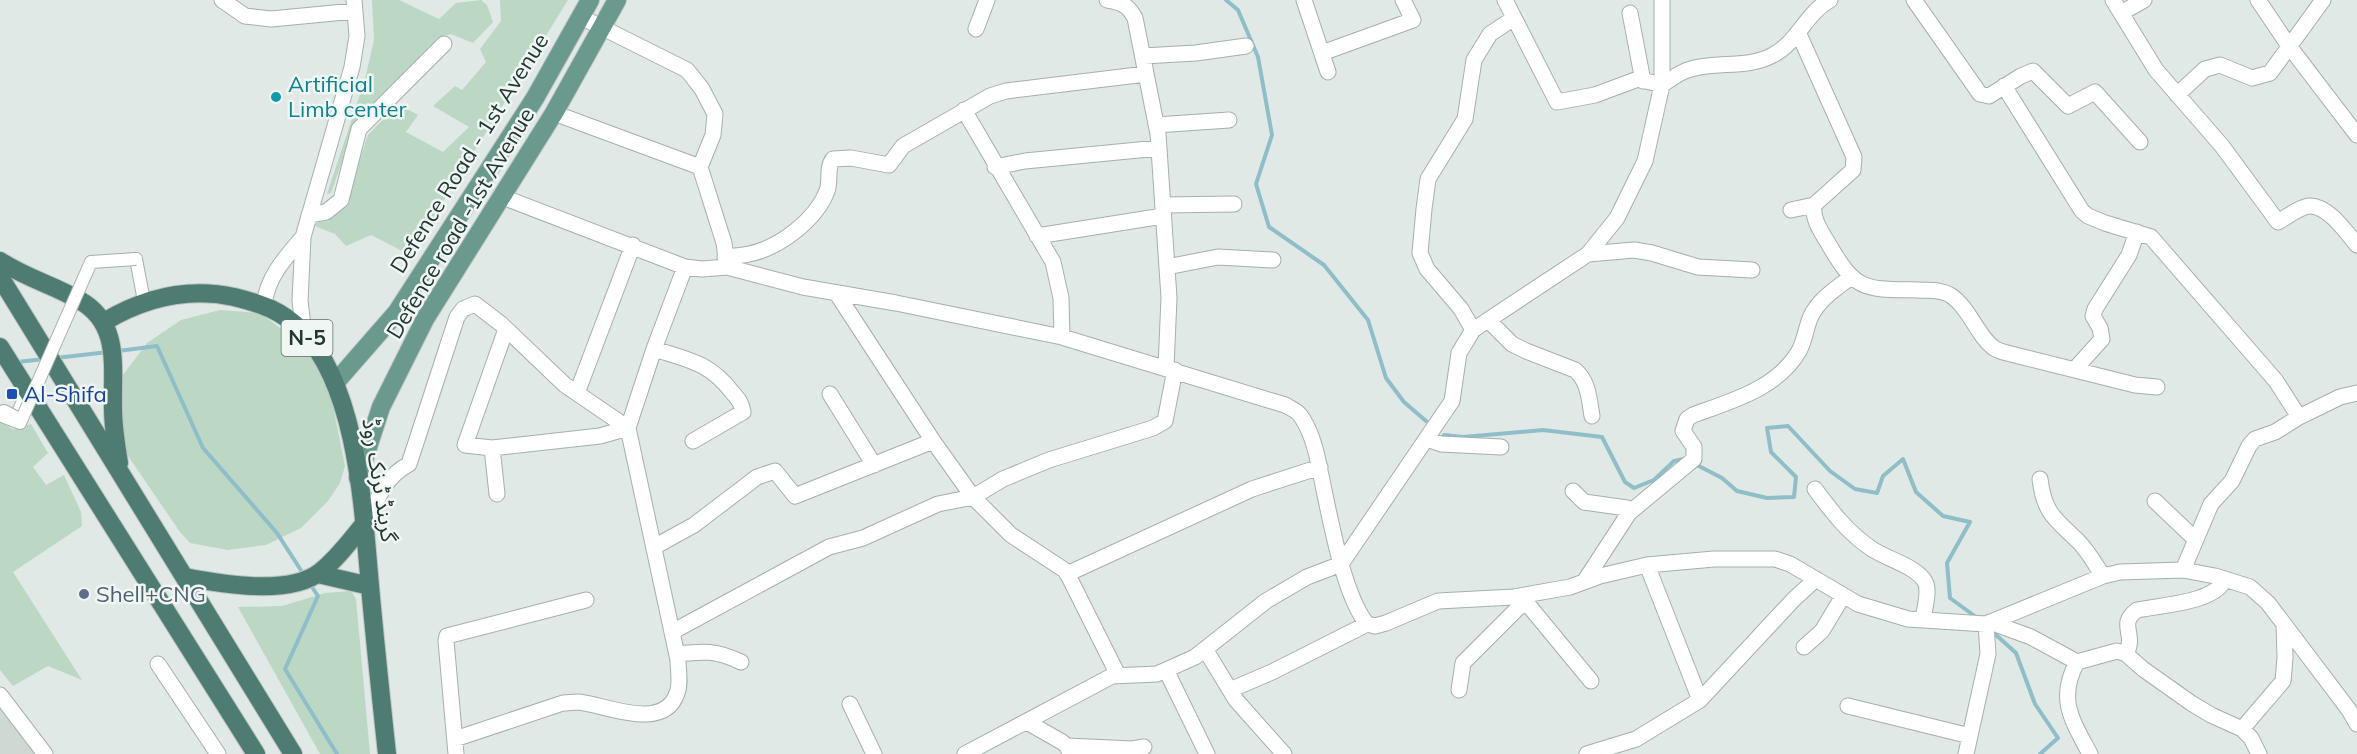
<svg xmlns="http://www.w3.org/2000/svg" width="2357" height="754" viewBox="0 0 2357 754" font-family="Mulish,'Noto Sans Arabic',sans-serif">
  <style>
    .built { fill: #cfd9d4 }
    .green { fill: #bcd8c4 }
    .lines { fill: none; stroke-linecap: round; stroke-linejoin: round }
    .stream { stroke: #8fbec8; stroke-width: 4 }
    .pedestrian-casing { stroke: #a4b0ac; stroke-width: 14 }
    .minor-casing { stroke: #a4b0ac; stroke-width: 17 }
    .primary-casing { stroke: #bdc3c2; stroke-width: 20 }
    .trunk-casing { stroke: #bdc3c2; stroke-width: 20 }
    .pedestrian { stroke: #fff; stroke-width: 12 }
    .minor { stroke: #fff; stroke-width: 15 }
    .primary { stroke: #6a998e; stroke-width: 18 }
    .trunk { stroke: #4e7c72; stroke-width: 18 }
    .pedestrian-bridge-casing { stroke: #a4b0ac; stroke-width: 14; stroke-linecap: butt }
    .pedestrian-bridge { stroke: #fff; stroke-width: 12 }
    .culture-dot { fill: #0f9aa8; stroke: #f0f6f3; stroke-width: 2 }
    .transit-dot { fill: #1a4fb4; stroke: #f0f6f3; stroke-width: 2 }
    .service-dot { fill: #5c6f8a; stroke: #f0f6f3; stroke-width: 2 }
    .labels { text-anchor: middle; stroke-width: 5; stroke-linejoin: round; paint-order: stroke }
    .shield { fill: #f0f6f3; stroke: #60706c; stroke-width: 1.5 }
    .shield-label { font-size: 21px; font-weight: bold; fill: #233732 }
    .culture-label { font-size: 22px; fill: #0d838f; stroke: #f0f6f3; text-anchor: start }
    .street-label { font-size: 22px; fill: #233732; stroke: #f0f6f3 }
    .transit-label { font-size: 22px; fill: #164399; stroke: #f0f6f3; text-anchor: start }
    .service-label { font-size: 22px; fill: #4e5e75; stroke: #f0f6f3; text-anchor: start }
  </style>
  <rect width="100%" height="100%" fill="#e0e9e5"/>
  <path class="built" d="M0,709L36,754H0Z"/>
  <path class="green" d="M372,0H399L439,19L456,3L481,0L487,5L493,22L473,43L451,34L439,37L354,128L331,193L327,194L365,79L374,40Z
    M500,0H568L410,255L371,235L346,246L335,234L315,226L320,216L345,202L368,135L398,104L418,115L406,132L443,152L469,127L433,106L455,86L462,90L486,62L480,49L501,21Z
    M220,310L260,313L288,334L314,360L329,386L345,466L340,483L328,501L301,528L266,545L228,550L190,543L180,532L128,456L121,428L123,375L147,343L181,320Z
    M0,422L13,429L31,424L48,453L33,467L46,485L64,475L81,512L82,526L13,572L82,680L48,666L13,686L0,670Z
    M351,591L356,599L370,754H320L238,607L282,606L325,593Z"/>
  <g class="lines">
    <path class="stream" d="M1226,0L1238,10L1258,57L1272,135L1256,184L1269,227L1324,265L1368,320L1386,378L1404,402L1426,421
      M118,351L157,346L203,448L277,533L304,575
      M56,358L108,352
      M17,362L45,359
      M1444,435L1463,437L1543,430L1602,437L1625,482L1634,488L1654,480L1674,461L1684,459
      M1693,463L1722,478L1737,491L1767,498L1794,497L1796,477L1771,452L1767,428L1788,426L1830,471L1855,489L1877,493L1883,476L1903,459L1916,492L1943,516L1970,522L1947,563L1950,598L1976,617
      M310,584L318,596L285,669L337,754
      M1995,634L2016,653L2035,704L2058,738L2040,754"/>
    <defs>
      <path id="pedestrian" d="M136,259L144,301
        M16,417L28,390"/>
      <path id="minor" d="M222,0L245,16L271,19L355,11
        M1107,0C1121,2 1128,5 1135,18L1158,134L1169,298L1166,367
        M1304,0L1328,72
        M1505,0L1557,102L1595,95L1638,79L1662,85C1671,79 1681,71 1691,69C1718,61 1747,69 1773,55C1797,43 1807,12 1830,0
        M1914,0L1980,94L1989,96L2021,76L2033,71L2068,106L2095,92L2140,142
        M2113,0L2156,70L2222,146L2278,222C2287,217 2299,207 2309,206C2328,205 2346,232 2357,245
        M2258,0L2289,46L2357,135
        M1630,13L1643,81
        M2121,13L2144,0
        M581,17L687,70L702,89L715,114L713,135L700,167
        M976,29L987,0
        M1798,32L1854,157L1853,170L1814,205C1812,218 1821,232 1828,243C1856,292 1864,289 1918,290C1929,291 1940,289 1950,295C1969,307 1978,337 1994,348C1997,350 2003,352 2007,353L2135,385L2157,387
        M1322,53L1413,20L1403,0
        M1143,56L1196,53L1246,46
        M2004,86L2082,211L2088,216L2105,223L2151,237L2276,381L2299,417
        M2177,95L2205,69L2220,65L2252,78L2270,73L2323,0
        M964,110L1053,262L1061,298L1062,337
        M554,113L700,167L724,243L727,266
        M1156,125L1229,120
        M995,167L1025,161L1159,148
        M500,196L685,267L702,269L727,267L803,287L896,303L1062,337L1285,405C1290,408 1296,410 1300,415C1311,430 1317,453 1320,471C1329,511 1342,593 1367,624L1375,626L1386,623L1438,601L1514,597L1570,587L1600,576L1647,565L1714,559H1775L1790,564L1858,604L1908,619L1986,624L2103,576L2120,572L2183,570L2215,576L2250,587L2268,603L2349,710L2357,724
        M1163,205L1234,204
        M1791,210L1814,205
        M309,215L326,212L341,200L359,129L444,44
        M1037,236L1163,216
        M1588,254L1634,250L1652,253L1698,267L1752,270
        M725,257C733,256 741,256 749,254C779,248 816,220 827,191C831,181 826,168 833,159L851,158L889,165L903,146L990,96L1006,91L1146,74
        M1167,267L1218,257L1273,260
        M837,294L933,441L973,497L1011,535L1066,571L1118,675
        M264,304C268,276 285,258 303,237
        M1488,320L1512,344L1526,351L1575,370C1589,382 1589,399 1592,416
        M506,329L465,445L492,448L600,436L628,428L654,349L685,267
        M1473,330L1461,309L1427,269L1420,253L1424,209L1428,179L1465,119L1474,60L1490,34L1514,18
        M304,333L300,301L303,237L352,67L357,36L354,0
        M654,349C688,360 709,362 732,392C738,399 742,403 743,412L693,441
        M2075,369L2102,339L2100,328L2093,316L2095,309L2129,255L2137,232
        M577,393L633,245
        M830,394L874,465
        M1427,439L1441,444L1501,447
        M492,448L497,494
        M2040,479C2044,513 2055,519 2078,541C2088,551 2095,564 2103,576
        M1815,489C1832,512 1848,533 1872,549C1887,559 1913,565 1924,580C1931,589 1924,609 1923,620
        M1573,491L1584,502L1627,508L1629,513L1584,582
        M2155,501L2195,539
        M1629,513L1694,459V447L1683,431L1687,419L1693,415C1731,401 1777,389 1799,351C1805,340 1806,327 1811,316C1819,299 1837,288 1851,277
        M364,531C376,504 381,479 409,464L457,317L463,309L475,304L501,324L565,385L628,428L678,660C678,670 681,684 677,693C664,733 604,704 578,702C573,702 568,703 563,703L455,739
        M654,547L694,525L757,477L775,471L795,496L933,441
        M1647,565L1700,700
        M2183,570L2211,504L2232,481L2249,446L2255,439L2275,432L2299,417L2340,397L2357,393
        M1067,574L1252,489L1320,467
        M1525,601L1591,681
        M1990,622L2031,637L2077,662L2117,651L2126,654L2143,669L2191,703L2211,715L2242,729L2251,738L2259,754
        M672,632L829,547L863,538L938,504L973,497L1003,479L1049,460L1153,428L1165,421L1175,370
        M1804,647L1822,631L1843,596
        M1205,649L1236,700L1284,754
        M677,654C704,651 716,650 741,662
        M2126,654C2137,633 2117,625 2137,610C2161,605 2215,603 2225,579
        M2077,662C2057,699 2072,720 2090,754
        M158,664L218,754
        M1166,670L1207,754
        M1230,690L1272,672L1367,624
        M1459,690L1463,663L1532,594
        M0,695L45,754
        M850,704L874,754
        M1848,706L1970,736
        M1027,722L1062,742L1067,746L1070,754
        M2242,729L2283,681L2285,658L2284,624
        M1067,746L1132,749L1144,747
        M456,754L446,641L447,636L586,600
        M965,754L1112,676L1157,674L1195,657L1266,601L1307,577L1341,564L1452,401L1459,353L1473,330L1588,254L1617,218L1645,161L1662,85V0
        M1587,754L1636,739L1700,700L1794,599L1816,579
        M1966,754L1988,654L1986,624"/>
      <path id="primary" d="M335,383L397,312L535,98L590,0
        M358,478L381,407L425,319L554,113L617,0"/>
      <path id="trunk" d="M0,261C26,278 53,285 79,300C121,323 112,367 113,408C113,427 116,445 119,463
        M0,277L293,754
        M104,322C144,298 187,287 234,297C262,304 281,310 302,331C358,388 363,510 370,586C375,642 381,698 387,754
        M0,347L256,754
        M318,574L370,586
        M185,577C221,584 289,596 320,572C337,559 350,541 364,524"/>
    </defs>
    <use href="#pedestrian" class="pedestrian-casing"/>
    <use href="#minor" class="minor-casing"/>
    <use href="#primary" class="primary-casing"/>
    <use href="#trunk" class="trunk-casing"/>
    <use href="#pedestrian" class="pedestrian"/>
    <use href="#minor" class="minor"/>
    <use href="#primary" class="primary"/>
    <use href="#trunk" class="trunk"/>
    <defs>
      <path id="pedestrian-bridge" d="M16,417L4,411L2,416L20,423L91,262L136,259"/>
    </defs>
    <use href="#pedestrian-bridge" class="pedestrian-bridge-casing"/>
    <use href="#pedestrian-bridge" class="pedestrian-bridge"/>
  </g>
  <circle class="culture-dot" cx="276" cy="97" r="6"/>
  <rect class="transit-dot" x="6" y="388" width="12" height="12" rx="3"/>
  <circle class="service-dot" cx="84" cy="594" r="6"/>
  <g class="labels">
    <rect class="shield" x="281.5" y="320" width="51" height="36" rx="4.5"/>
    <g class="shield-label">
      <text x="307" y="345">N-5</text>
    </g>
    <g class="culture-label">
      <text x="288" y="92">Artificial<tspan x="288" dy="25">Limb center</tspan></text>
    </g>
    <g class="street-label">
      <text transform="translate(469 153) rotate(-58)" y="8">Defence Road - 1st Avenue</text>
      <text transform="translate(460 223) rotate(-59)" y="8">Defence road -1st Avenue</text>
      <text transform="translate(380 480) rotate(81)" y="8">گرینڈ ٹرنک روڈ</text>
    </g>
    <g class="transit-label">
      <text x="24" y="402">Al-Shifa</text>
    </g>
    <g class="service-label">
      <text x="96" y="602">Shell+CNG</text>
    </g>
  </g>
</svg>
